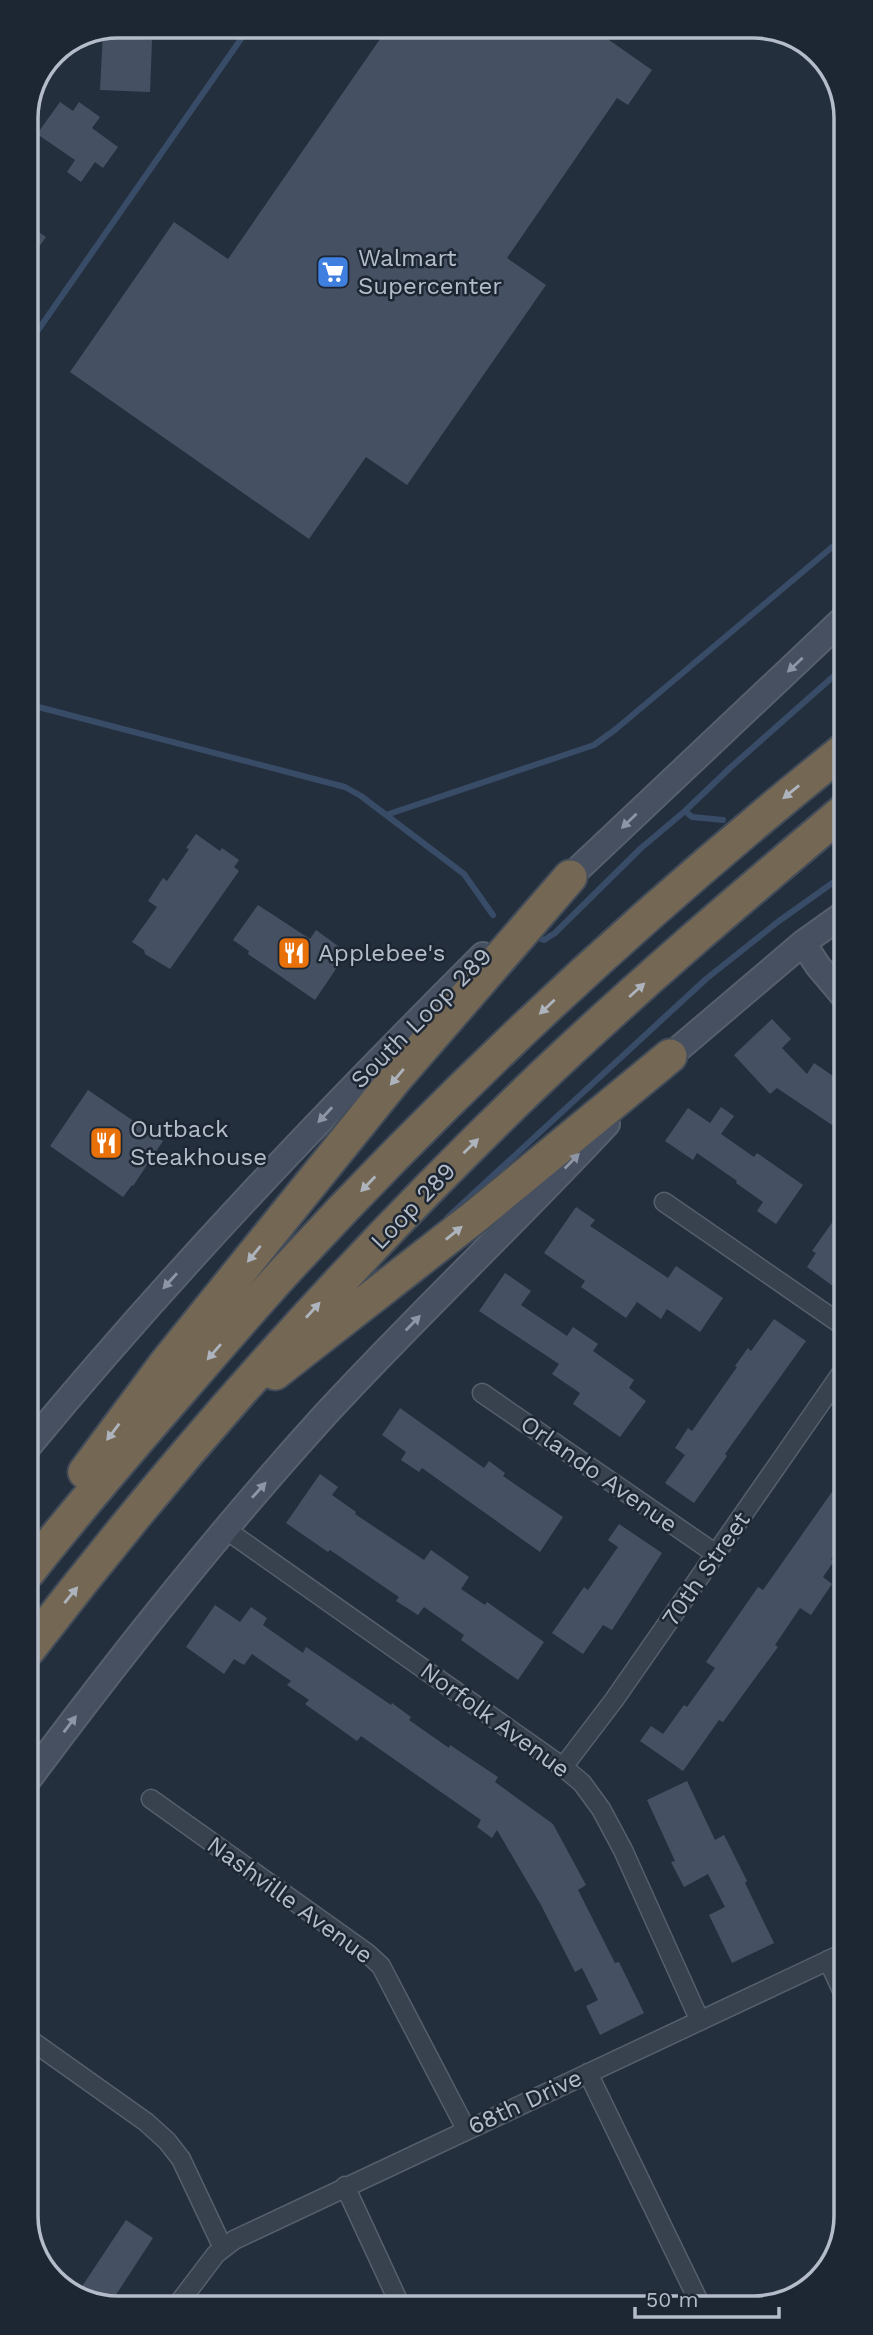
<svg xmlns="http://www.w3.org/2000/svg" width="873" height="2335" viewBox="0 0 873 2335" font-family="'Work Sans',sans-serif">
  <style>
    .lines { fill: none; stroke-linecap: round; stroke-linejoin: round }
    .stream { stroke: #394c67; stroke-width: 6 }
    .building { fill: #455162 }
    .street-casing { stroke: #565f6c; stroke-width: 21 }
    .secondary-casing { stroke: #565f6c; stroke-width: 28 }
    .highway-casing { stroke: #434c59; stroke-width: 37 }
    .street { stroke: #38414e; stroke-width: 18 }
    .secondary { stroke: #465061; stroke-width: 24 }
    .highway { stroke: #746855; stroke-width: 33 }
    .oneway { fill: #8e96a5 }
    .oneway2 { fill: #aeb4bd }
    .labels { text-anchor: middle; stroke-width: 5; stroke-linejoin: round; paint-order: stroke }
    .poi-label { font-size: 24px; fill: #b4bcc9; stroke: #1d2633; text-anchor: start }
    .street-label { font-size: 24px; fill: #b4bcc9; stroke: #1d2633 }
    .rim { fill: none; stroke: #b4bcc9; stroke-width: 3.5 }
  </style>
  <rect width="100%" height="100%" fill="#242f3e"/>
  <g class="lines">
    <path class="stream" d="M27,346L250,26
      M27,604L33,595
      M27,704L345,787L361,796L464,874L493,915
      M685,811L731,767L844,667
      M386,815L594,745L616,729L844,537
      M536,937L544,940L555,933L640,849L685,811L692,817L723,820
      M447,1218L706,979L779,921L845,874"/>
  </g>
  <path class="building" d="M389,26H515L525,33L530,26H589L652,70L628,105L617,98L507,258L546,285L407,485L366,457L309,539L70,372L174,222L228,259Z
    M116,27L138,28V39L152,40L150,92L100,90L103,32Z
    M60,102L73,111L79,102L100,117L92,128L118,147L103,168L95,162L81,182L67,172L75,160L37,134Z
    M27,224L46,237L27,264Z
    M196,834L220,851L222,848L239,860L234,867L239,871L170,969L145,954L144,950L132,942L157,907L148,901L163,878L167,881L189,849L186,848Z
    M258,905L310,939L316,930L342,949L337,957L342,960L315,1000L248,954L249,951L233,940Z
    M772,1019L791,1039L782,1048L807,1074L814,1063L845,1084V1106L832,1125L777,1088L770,1094L734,1055Z
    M88,1090L163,1141L133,1186L132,1185L123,1197L50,1146Z
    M721,1107L734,1116L721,1134L754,1157L757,1153L803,1185L776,1224L757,1211L763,1202L736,1183L737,1181L697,1153L693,1160L665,1141L688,1108L710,1123Z
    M576,1207L595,1220L590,1226L668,1278L676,1266L723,1298L700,1332L667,1309L661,1319L637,1302L626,1318L581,1287L585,1281L544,1253Z
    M836,1217L845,1224V1295L807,1267L816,1253L812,1251Z
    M505,1273L531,1291L521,1305L567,1336L573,1327L598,1344L593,1351L634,1380L629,1388L646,1401L620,1437L573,1404L580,1393L552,1374L559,1364L479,1311Z
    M774,1319L806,1341L725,1454L727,1456L694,1503L665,1483L685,1455L675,1448L688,1428L692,1431L737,1367L735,1366L748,1348L751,1351Z
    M400,1408L484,1468L489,1461L505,1473L503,1476L563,1517L540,1552L422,1468L419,1472L401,1460L406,1452L382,1435Z
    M846,1472V1537L831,1559L834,1561L823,1577L832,1584L811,1615L800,1608L775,1645L778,1647L761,1670L723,1722L719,1720L683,1771L640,1741L651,1726L663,1734L684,1705L687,1707L715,1668L706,1662L758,1587L763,1590Z
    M320,1474L338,1487L332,1495L356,1512L355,1514L424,1560L431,1550L469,1577L461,1589L485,1605L487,1602L544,1642L518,1680L461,1640L464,1635L424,1607L418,1615L396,1601L399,1597L330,1550L328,1552L286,1523Z
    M619,1524L662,1553L612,1630L603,1625L583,1654L552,1633L584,1587L588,1590L618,1547L608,1540Z
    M215,1605L240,1622L251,1607L267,1618L263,1625L303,1653L306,1647L391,1705L392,1703L411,1717L409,1720L449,1748L450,1745L498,1777L495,1782L553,1824L586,1885L578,1890L615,1963L619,1962L644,2013L600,2035L586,2006L598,2000L582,1968L575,1972L541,1905L497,1830L492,1838L477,1827L481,1820L361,1736L357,1741L305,1704L309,1700L287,1685L291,1681L252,1654L244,1665L234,1659L224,1674L186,1647Z
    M687,1781L715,1840L724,1835L747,1881L745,1883L774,1943L732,1963L709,1915L725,1907L708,1874L684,1887L671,1862L675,1861L647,1800Z
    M126,2220L153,2238L108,2307L77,2294Z"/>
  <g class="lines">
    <defs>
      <path id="street" d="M664,1202L845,1327
        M482,1393L716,1554
        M225,1529L563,1767L582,1783L601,1809L623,1850L700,2021
        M563,1767L614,1700L845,1368
        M151,1799L367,1953L381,1966L466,2129
        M828,1960L846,1999
        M29,2039L146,2122L167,2141L181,2159L223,2248
        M588,2073L701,2306
        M345,2186L401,2307
        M175,2308L216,2254L234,2240L846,1952"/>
      <path id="secondary" d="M557,889L844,618
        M803,943L818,966L845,998
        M660,1066L670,1056L803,943L845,913
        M28,1447C171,1274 325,1113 483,955
        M29,1779C122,1654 218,1533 323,1417C415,1317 514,1224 607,1124"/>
      <path id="highway" d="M275,1373L477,1215L670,1056
        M85,1472L166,1363L396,1078L570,877
        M29,1571C79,1507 132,1446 186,1384C219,1346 252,1307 286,1270C459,1082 646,909 845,749
        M29,1649C181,1451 347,1265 527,1091C629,993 737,901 845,810"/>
    </defs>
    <use href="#street" class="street-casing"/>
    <use href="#secondary" class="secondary-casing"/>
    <use href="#highway" class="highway-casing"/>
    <use href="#street" class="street"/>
    <use href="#secondary" class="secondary"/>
    <use href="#highway" class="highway"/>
  </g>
  <defs><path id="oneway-solid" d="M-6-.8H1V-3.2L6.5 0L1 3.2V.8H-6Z" transform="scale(1.75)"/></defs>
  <g class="oneway">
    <use href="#oneway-solid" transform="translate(795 665) rotate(137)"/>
    <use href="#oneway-solid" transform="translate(629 821) rotate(136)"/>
    <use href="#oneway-solid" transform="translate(325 1115) rotate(133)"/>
    <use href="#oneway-solid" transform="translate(572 1161) rotate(-46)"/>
    <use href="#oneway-solid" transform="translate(170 1281) rotate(132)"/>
    <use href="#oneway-solid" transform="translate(413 1323) rotate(-46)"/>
    <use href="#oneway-solid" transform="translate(259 1490) rotate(-48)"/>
    <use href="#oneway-solid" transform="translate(70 1724) rotate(-53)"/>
  </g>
  <g class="oneway2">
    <use href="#oneway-solid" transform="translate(791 792) rotate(141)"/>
    <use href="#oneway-solid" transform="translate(637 990) rotate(-42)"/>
    <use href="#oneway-solid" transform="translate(547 1007) rotate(137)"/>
    <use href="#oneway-solid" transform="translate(397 1077) rotate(130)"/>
    <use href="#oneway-solid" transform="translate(471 1146) rotate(-44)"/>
    <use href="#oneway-solid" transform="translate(368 1184) rotate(134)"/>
    <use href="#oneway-solid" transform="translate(454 1233) rotate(-39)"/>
    <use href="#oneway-solid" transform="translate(254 1254) rotate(129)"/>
    <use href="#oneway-solid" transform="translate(313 1310) rotate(-48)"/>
    <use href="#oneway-solid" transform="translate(214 1352) rotate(131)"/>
    <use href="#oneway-solid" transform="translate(113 1432) rotate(127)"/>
    <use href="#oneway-solid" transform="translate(71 1595) rotate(-51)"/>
  </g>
  <defs>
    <symbol id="supermarket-square" viewBox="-11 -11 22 22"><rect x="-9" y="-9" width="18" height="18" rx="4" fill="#3f7fe0" stroke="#1d2633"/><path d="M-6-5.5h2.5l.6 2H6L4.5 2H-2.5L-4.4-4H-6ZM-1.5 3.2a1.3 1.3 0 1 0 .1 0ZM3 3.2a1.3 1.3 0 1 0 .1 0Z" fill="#fff"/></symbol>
    <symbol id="restaurant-square" viewBox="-11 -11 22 22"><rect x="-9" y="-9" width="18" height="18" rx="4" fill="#e8710a" stroke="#1d2633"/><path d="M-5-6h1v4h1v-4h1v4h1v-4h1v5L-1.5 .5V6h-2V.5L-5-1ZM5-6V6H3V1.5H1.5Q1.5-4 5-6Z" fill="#fff"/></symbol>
  </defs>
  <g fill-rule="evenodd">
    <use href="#supermarket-square" x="314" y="253" width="38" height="38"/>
    <use href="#restaurant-square" x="275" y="934" width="38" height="38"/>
    <use href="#restaurant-square" x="87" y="1124" width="38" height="38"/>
  </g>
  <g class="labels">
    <g class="poi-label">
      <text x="358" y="266">Walmart<tspan x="358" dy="28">Supercenter</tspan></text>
      <text x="318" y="961">Applebee's</text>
      <text x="130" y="1137">Outback<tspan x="130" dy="28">Steakhouse</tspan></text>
    </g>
    <g class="street-label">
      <text transform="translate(421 1018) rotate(-45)" y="8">South Loop 289</text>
      <text transform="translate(413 1206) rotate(-46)" y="8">Loop 289</text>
      <text transform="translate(599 1474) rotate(35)" y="8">Orlando Avenue</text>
      <text transform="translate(706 1569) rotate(-55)" y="8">70th Street</text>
      <text transform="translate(495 1720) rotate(36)" y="8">Norfolk Avenue</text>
      <text transform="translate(290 1900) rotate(36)" y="8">Nashville Avenue</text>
      <text transform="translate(525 2102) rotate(-25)" y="8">68th Drive</text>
    </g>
  </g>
  <path d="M0 0H873V2335H0ZM118 38H754A80 80 0 0 1 834 118V2216A80 80 0 0 1 754 2296H118A80 80 0 0 1 38 2216V118A80 80 0 0 1 118 38Z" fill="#1d2633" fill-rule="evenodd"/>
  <path class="rim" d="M118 38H754A80 80 0 0 1 834 118V2216A80 80 0 0 1 754 2296H118A80 80 0 0 1 38 2216V118A80 80 0 0 1 118 38Z"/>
  <path d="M635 2307v10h144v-10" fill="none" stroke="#b4bcc9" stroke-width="3.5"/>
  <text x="646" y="2307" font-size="21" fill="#b4bcc9" stroke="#1d2633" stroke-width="5" paint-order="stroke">50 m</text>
</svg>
